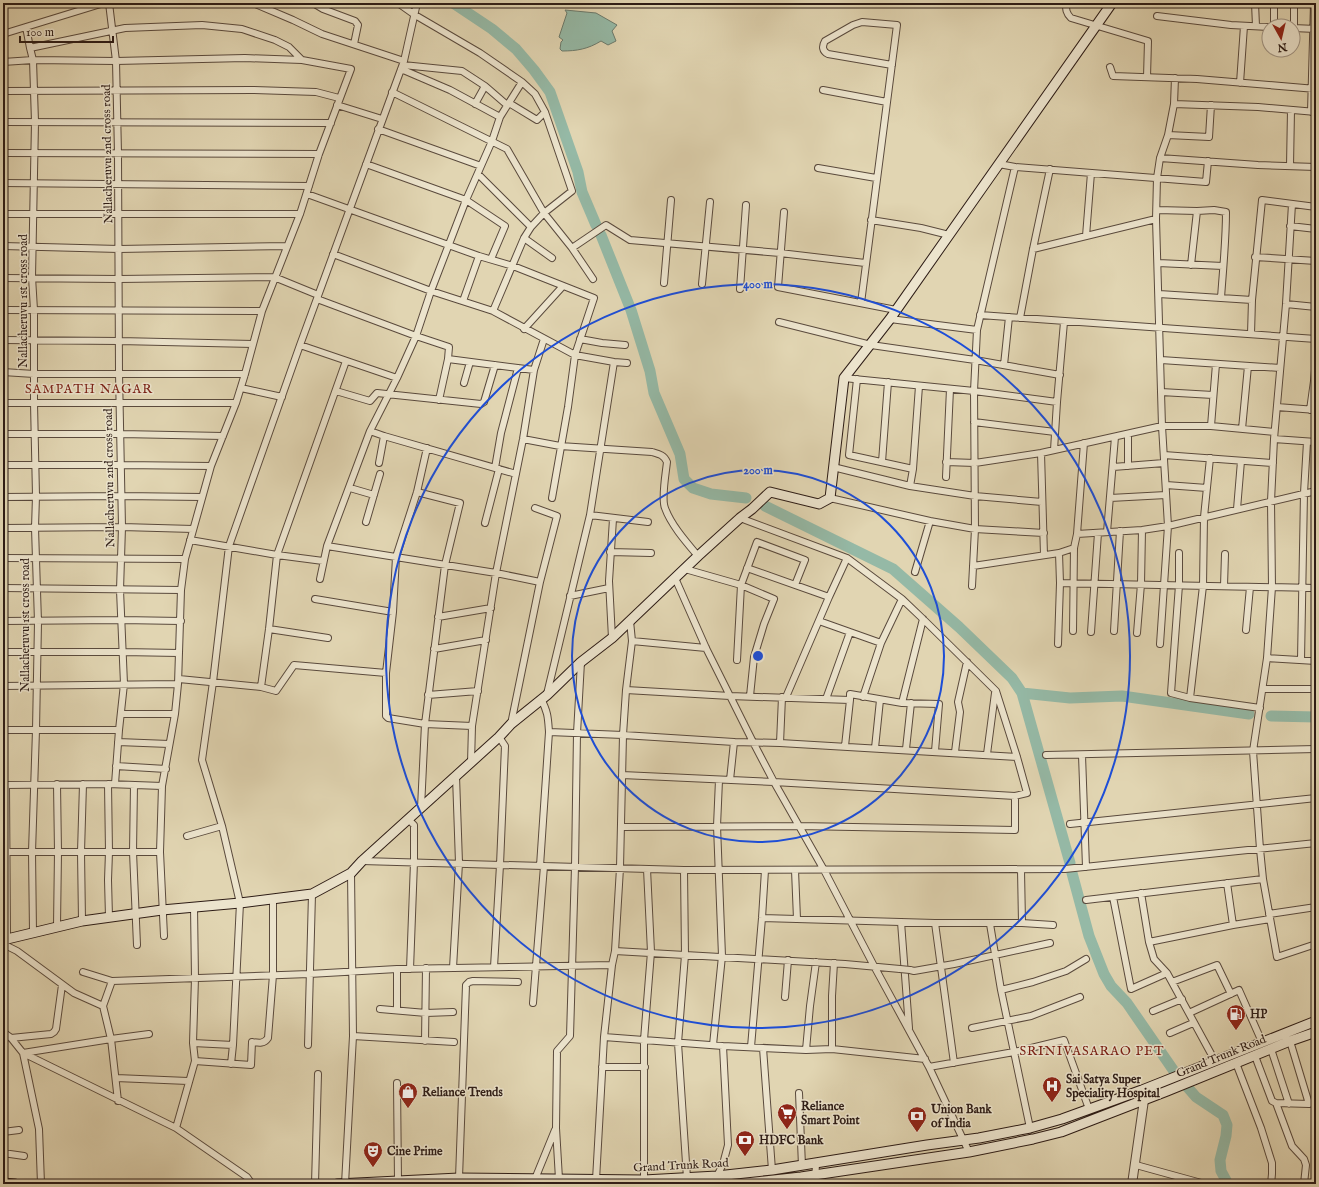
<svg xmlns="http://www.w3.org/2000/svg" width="1319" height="1187" viewBox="0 0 1319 1187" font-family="'IM FELL English',serif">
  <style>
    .water { fill: #95b9a6; stroke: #6b7a6c }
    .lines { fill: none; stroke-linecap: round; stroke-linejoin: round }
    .river { stroke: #95b9a6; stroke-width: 11 }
    .minor-casing { stroke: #5a4a3d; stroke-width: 8 }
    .tertiary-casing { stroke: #5a4a3d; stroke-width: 10 }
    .secondary-casing { stroke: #2d1c16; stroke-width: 11 }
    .primary-casing { stroke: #2d1c16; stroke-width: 12 }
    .minor { stroke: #ece4cd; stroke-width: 6 }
    .tertiary { stroke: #ece4cd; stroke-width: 8 }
    .secondary { stroke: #ece4cd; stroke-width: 9 }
    .primary { stroke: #e1d5b2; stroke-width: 10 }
    .minor-bridge-casing { stroke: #5a4a3d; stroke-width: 8; stroke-linecap: butt }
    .minor-bridge { stroke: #ece4cd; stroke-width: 6 }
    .ring { fill: none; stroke: #1d4ed8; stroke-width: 2 }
    .labels { text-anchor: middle; stroke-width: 3; stroke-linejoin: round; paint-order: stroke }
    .street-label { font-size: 12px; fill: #2d1c16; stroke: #ece4cd }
    .poi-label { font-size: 12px; font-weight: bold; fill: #2d1c16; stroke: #ece4cd; text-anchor: start }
    .neighbourhood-label { font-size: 13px; letter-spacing: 1px; fill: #7a1f14; stroke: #ece4cd }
    .centre { fill: #1d4ed8; stroke: #ece4cd; stroke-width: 2 }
    .ring-label { font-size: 12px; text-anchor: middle; font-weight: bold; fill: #1d4ed8; stroke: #ece4cd; stroke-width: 3; stroke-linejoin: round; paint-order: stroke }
  </style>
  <rect width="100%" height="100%" fill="#e1d5b2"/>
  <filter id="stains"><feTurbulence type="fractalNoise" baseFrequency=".005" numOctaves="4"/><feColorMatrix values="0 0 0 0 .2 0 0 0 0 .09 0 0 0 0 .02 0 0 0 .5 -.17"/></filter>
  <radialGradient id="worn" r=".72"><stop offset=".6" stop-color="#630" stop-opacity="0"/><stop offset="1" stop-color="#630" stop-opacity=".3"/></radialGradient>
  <path class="water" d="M565,10L596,13L617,25L612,31L616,41L608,45L601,41C588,49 577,51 562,51L560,49L561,42L563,40L559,37L567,13Z"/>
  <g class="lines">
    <path class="river" d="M453,3L492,29L516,49L534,70L550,92L578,172L582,192L596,225
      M601,235L631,310L650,371L654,393L680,454L684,479L693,488L711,494L746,498
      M765,506L893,569L959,627L1012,678L1022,693L1070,863
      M1022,693L1070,698L1122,696L1249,714
      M1271,716L1316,717
      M1072,873L1089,936L1104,974L1111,986L1127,1003L1176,1074L1196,1097L1223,1115L1227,1125L1226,1136L1220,1160L1221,1171L1228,1184"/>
    <defs>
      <path id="minor" d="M109,3L116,61L118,154L119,373L122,527L120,590L124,684L119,730L115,784
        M253,3L293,20L322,34L404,61
        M313,3L323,9L355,21L358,25L354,44
        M398,3L415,15L480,53L522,82L535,94L545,112L572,191L544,213L531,227L524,238L493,311
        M1066,3C1066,10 1066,13 1071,18L1148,41L1147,77
        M1255,3L1256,26
        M1274,3V26
        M1157,16L1231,25L1269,27
        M26,27L30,48
        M1293,28L1316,29
        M1294,28V3
        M3,34L104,3
        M3,53L5,62
        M3,62L33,60L116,61L245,58L302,60L351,69L319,154L300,214L262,311L245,374L236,403L211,466L185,559L181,590L178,684L175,714L162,786L160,852L164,936
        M403,65L462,71L485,86L507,105
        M1110,67L1113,76L1197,79L1316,89
        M401,69L450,90L500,117
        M1240,83L1244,26
        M823,90L887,102
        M3,91L253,90L316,92L339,98
        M392,92L507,149L544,213L572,248L593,279
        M509,103L537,120L545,112
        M475,104L485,86
        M1174,104L1258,107L1316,112
        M337,105L382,119
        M1311,112L1314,3
        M3,122L331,123
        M378,129L481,166
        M1168,135L1209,137L1211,105
        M3,153L319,154
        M1160,158L1258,165L1316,167
        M366,164L466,200L505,226L491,259
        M999,164L1015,167L1206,182L1208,161
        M1290,166L1291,110
        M818,168L876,178
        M478,174L531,227
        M3,183L309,186
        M307,194L479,256L513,266L594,298L575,355L568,407L552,498
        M1292,204L1286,304L1274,439L1271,501L1272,587L1267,658L1253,751L1260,849L1263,879L1277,957L1316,944
        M1157,210L1197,211L1214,210L1226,212C1226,241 1223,269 1221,298
        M784,212L778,287L896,310
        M3,214H300
        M871,220L921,228L949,235
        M1290,226L1316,229
        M1086,236L1091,173
        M524,238L552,258
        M3,246L119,249L287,246
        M572,248L606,225L630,240L780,253L865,263
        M1033,249L1156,219
        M333,254L431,291L493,311L575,355L614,362L627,363
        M1255,257L1316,261
        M1158,263L1223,266
        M1191,265L1197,211
        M3,278L119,279L274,277L318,295
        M664,283L671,200
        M702,284L710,202
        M740,289L746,205
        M1159,294L1252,300
        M317,299L416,336L449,347L448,359L534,370
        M463,301L479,256
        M861,303L897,25L862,22L853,25L825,41C822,46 822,51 828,54L892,65
        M1286,304L1316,307
        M3,310L262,311
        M980,315L1316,339
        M1020,318L1033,249L1050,169
        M890,319L977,330
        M779,322L871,345L975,360L1060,375
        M524,329L563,286
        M1251,334L1252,300L1262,200L1316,207
        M580,339L602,343L625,345
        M3,340L119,341L253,344
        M300,345L397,378
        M1161,360L1280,368
        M1004,365L1009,317
        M3,372L34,374H245
        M844,378L974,391L1057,402
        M857,379L849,455L913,469
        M464,383L470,362
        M241,388L282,397
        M336,391L370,401L377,393L481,404L484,402L495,365
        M1161,392L1213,395
        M439,400L448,359
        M3,403H236
        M1277,407L1316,410
        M1310,410L1314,381L1316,359
        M974,422L1055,432
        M1211,426L1216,364
        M1242,429L1248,366
        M370,431L384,436L516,474
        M3,434H121L223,436
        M523,439L560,446L652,452C659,454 664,455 667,462C666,472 661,499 665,508C671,525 687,543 698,556
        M1274,439L1316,442
        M427,448L417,492L396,557L393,612L386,673V716L388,718L425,724L472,726
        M1054,450L1057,402L1064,322
        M1041,453L1044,555
        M1164,455L1273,463
        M882,462L888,382
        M946,462L975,463L1041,453L1162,426H1211L1274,432
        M379,463L384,436
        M3,465H121L211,466
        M1128,466V434
        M833,467L910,486L975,496L1042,502
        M1113,467L1164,463
        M495,468L501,433L518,368
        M946,477L950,389
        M1166,485L1207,488
        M910,486L913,469L919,386
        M350,488L374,495
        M417,492L460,503L445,565L425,724L421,808
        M3,497L122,496L202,497
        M830,498L930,521L975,529L1044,533
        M1110,498L1166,495
        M1237,509L1241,461
        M590,515L648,522
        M366,522L380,474
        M485,523L499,469
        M3,528L122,527L193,529
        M1107,532L1115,437
        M1077,534L1142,530L1168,526L1316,491
        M190,540L277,555L323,561
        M327,546L496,573L540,582
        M610,552L651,553
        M1179,553V585L1171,693L1190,698L1260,708
        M3,558L185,559
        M973,566L1059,553L1074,548
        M747,568L829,597L786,697
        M685,569L741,585L774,599L764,624L754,657L750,696
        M915,572L930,521
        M675,578L706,648L753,742L774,782L824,870L874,966L929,1067L969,1152
        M320,579L327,546L370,431L397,378L416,336L431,291L466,200L492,141L500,117L522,82
        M1060,583L1316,588
        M972,586L975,529L974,391L977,330L1015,167
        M1224,586L1225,554
        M3,588L181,590
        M570,596L609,588
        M829,597L847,558
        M315,599L393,612
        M438,617L491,608
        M3,621L121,620L181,621
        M819,621L881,643
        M269,629L328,638
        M1246,630L1250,587
        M1073,631L1074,548L1077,534L1084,443
        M1114,631L1120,531
        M1091,632L1098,533
        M1137,633L1141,584L1142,530
        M612,638L609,581L613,519
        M632,641L706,648
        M1058,644L1060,583L1059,553
        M1160,644L1168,526L1162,426L1156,219L1157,178L1160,158L1168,135L1174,104L1175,78
        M434,649L486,640
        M3,652H122L179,653
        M1267,658L1316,661
        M737,660L741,585L757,542L805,560L795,585
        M1301,660L1304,493L1307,442
        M179,679L261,687L269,629L277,555L346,361
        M3,686L178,684
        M261,687L276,691L294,665L386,673
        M1263,689H1316
        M626,690L730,696L850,700L845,746
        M547,694L590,515L614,362
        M428,695L478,691
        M863,697L881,643L902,599
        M1190,698L1203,586L1204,517L1210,458
        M541,699C548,712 548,718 549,732
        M826,699L850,632
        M850,700V694L902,703L939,704L935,751
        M902,703L923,619
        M121,714H175
        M511,724L540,582L557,516L535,508
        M3,730H119
        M118,742L169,744
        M780,743L782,697
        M875,748L880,700
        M906,749L911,703
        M955,752L960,712L958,702L967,662
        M987,754L995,693
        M1046,755L1316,749
        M1082,755L1086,867
        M471,763L472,726L496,573L523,439L534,370L544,339
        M116,766L166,769
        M622,775L774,782L1015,796L1027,793L1017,757L996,691L923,619L902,599L847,558L740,518
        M730,780L734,742
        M57,784L58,852L57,926
        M108,784L109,852L108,880L109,917
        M3,785L108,784L162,786
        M6,785L7,938
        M134,785L133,852L137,945
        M408,819L414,825V862L410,969
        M1070,824L1316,798
        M621,827L799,826L1015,830V796
        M187,836L222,826
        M3,852H160
        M362,861L684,870L1065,869L1316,843
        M540,866L549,732L623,735L734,742L780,743L1017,757
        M684,870L685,955L678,1043L687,1178
        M795,870L797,919
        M1021,870L1022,923
        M1227,883L1233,925
        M1141,893L1149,942L1154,959L1167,973L1215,1061
        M1113,897L1131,989L1167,973
        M1086,900L1263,879
        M1269,914L1316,907
        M762,918L935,923H1022L1053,925
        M82,921L81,852L83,784
        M901,922L909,1028
        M935,923L954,1063
        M990,924L1001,990L1030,1128
        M33,932L32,852L36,730L38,622L35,528L36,496L34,403V310L32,277L35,122L33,60L30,48L125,28L202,25L242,29L275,40L289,47L302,60
        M1149,942L1233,925L1270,919
        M3,944L17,951L74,993L103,1006L111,1039L118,1101
        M615,951L845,964L900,969
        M494,967L500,865L505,746L499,737
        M453,968L459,863L456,776
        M397,969V1010
        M910,970L914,971L954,964L1050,943
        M83,972L112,981L309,974L397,969L612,965
        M1172,982L1217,965L1231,994
        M1001,990L1033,982L1066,971L1086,959
        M785,997L788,960
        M533,1003L544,866
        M103,1006L112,981
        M380,1009L426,1013L453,1012
        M1153,1011L1182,999
        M1189,1013L1239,990L1262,1042
        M972,1028L1031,1016L1080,997
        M3,1032L11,1038L23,1053L176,1128L247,1177L252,1184
        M1170,1033L1193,1023
        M1313,1033L1316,1042
        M353,1036L454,1042
        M604,1037L723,1046L806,1050L832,1049L925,1059
        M11,1038L51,1034L54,1032L56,1029L62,985
        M425,1041L426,968
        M1290,1041L1309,1104
        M193,1043L233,1045
        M308,1045L312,894
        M713,1045L722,956L717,826L719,780
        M751,1047L762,918L765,870
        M763,1048L772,1170
        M832,1049V996L834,963
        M1271,1049L1289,1104
        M806,1050L810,1006L816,962
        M1255,1056L1272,1101L1276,1103
        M195,1061L251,1065L252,1042C259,1043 264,1044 268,1038L273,975V899
        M1236,1063L1261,1128L1272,1163V1174L1271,1184
        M231,1064L233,1045L240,903L222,826L202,760L213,682L229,546L300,345L404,61L417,3
        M602,1067H645
        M929,1067L1014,1052L1064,1040L1089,1109
        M116,1078L188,1081
        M397,1083L398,1181
        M799,1093L802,1166
        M176,1128L195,1061L193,1043L195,978L194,907
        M3,1153L24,1156
        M4,1153L3,1132L19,1130
        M1136,1165L1205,1184
        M717,1176L723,1164L728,1145L723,1046
        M459,1178L466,985L469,982L473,981L518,982
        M535,1179L555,1130
        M559,1179L556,1128L557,1051L570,1036L575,867L577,733L581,662
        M596,1180L604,1037L612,965L615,951L620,868L623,735L626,690L632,641L630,621
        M644,1180V1040L651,952L647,869
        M41,1184L39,1129L23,1053L111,1039L149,1034
        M315,1184L318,1074
        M345,1184L353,1036L351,873
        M815,1184L816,1163
        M1304,1184L1306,1165L1304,1159L1292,1146L1276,1103L1309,1104L1316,1101"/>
      <path id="tertiary" d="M1132,1184L1144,1100"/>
      <path id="secondary" d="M3,940L82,921L162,910L240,903L312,894L351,873L362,861L499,737L511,724L547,695L581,662L612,638L698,556L740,518L752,509L770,492L819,504L830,498L844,378L890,319L1112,3
        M3,1183L15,1184
        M337,1184L459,1178L644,1180L717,1176L772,1170L927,1145L979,1138L1030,1128L1062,1119L1142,1090L1316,1021
        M737,1184L801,1177L969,1152L1033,1139L1061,1132L1167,1091L1290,1041L1316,1032"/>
      <path id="primary" d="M1315,1022L1316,1025"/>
    </defs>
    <use href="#minor" class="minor-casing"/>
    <use href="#tertiary" class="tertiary-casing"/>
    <use href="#secondary" class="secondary-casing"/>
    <use href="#primary" class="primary-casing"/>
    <use href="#minor" class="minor"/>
    <use href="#tertiary" class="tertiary"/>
    <use href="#secondary" class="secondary"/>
    <use href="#primary" class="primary"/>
    <defs>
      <path id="minor-bridge" d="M900,969L910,970"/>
    </defs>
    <use href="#minor-bridge" class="minor-bridge-casing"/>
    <use href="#minor-bridge" class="minor-bridge"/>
  </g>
  <g class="ring">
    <circle cx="758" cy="656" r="186"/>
    <circle cx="758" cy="656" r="372"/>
  </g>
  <defs>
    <symbol id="fuel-pin" viewBox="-11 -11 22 30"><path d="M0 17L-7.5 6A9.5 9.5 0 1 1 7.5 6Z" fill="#8f2418" stroke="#ece4cd"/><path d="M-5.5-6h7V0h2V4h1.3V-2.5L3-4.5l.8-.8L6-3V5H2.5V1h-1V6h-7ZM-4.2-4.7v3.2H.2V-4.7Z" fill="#fff"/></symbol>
    <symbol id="hospital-pin" viewBox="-11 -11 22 30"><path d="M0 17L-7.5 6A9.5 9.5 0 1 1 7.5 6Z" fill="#8f2418" stroke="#ece4cd"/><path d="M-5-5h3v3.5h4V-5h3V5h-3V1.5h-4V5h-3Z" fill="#fff"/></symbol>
    <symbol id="shop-pin" viewBox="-11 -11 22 30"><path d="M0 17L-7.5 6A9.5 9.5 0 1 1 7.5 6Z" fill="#8f2418" stroke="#ece4cd"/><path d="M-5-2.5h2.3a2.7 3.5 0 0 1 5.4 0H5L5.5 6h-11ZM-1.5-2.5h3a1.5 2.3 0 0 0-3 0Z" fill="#fff"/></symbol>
    <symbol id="supermarket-pin" viewBox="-11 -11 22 30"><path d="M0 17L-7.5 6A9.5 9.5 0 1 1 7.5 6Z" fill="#8f2418" stroke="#ece4cd"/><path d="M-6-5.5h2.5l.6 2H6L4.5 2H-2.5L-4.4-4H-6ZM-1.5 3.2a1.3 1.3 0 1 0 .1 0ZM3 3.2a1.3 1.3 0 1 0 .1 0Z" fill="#fff"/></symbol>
    <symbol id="bank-pin" viewBox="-11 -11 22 30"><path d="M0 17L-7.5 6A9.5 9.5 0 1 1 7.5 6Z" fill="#8f2418" stroke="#ece4cd"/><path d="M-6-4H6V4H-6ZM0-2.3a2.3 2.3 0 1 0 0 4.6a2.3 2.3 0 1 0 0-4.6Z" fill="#fff"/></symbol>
    <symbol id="theatre-pin" viewBox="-11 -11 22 30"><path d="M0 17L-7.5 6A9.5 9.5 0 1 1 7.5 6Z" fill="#8f2418" stroke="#ece4cd"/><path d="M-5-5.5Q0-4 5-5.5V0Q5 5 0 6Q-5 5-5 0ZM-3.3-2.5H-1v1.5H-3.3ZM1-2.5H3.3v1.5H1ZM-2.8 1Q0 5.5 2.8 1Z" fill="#fff"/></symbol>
  </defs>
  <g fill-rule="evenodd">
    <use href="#fuel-pin" x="1225" y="1003" width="22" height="30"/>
    <use href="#hospital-pin" x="1041" y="1075" width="22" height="30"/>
    <use href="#shop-pin" x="397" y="1081" width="22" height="30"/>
    <use href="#supermarket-pin" x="776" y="1102" width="22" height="30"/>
    <use href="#bank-pin" x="906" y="1105" width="22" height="30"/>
    <use href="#bank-pin" x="734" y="1129" width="22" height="30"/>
    <use href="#theatre-pin" x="362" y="1140" width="22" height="30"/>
  </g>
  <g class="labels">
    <g class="street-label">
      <text transform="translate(107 154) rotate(-91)" y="4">Nallacheruvu 2nd cross road</text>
      <text transform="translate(23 301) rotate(-90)" y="4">Nallacheruvu 1st cross road</text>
      <text transform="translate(109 478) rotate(-91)" y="4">Nallacheruvu 2nd cross road</text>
      <text transform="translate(25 625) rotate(-90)" y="4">Nallacheruvu 1st cross road</text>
      <text transform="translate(1221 1056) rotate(-22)" y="4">Grand Trunk Road</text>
      <text transform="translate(681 1165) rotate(-3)" y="4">Grand Trunk Road</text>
    </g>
    <g class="poi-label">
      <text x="1250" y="1018">HP</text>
      <text x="1066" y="1083">Sai Satya Super<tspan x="1066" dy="14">Speciality Hospital</tspan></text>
      <text x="422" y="1096">Reliance Trends</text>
      <text x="801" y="1110">Reliance<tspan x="801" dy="14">Smart Point</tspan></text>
      <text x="931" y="1113">Union Bank<tspan x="931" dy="14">of India</tspan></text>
      <text x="759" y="1144">HDFC Bank</text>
      <text x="387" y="1155">Cine Prime</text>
    </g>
    <g class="neighbourhood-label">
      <text x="89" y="393">SAMPATH NAGAR</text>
      <text x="1092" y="1055">SRINIVASARAO PET</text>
    </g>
  </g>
  <circle cx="758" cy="656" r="6" class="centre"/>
  <g class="ring-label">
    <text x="758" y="288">400 m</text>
    <text x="758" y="474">200 m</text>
  </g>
  <rect width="1319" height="1187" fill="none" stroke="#e1d5b2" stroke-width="16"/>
  <rect x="4" y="4" width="1311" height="1179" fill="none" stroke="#2d1c16" stroke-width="2"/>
  <rect x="8" y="8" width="1303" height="1171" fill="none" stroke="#2d1c16"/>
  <g transform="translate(1281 38) rotate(172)"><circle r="19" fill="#ece4cd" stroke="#a09484"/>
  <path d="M0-3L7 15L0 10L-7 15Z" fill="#8f2418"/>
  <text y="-6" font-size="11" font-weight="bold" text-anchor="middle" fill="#2d1c16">N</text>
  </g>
  <path d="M20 36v6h93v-6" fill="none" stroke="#2d1c16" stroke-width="2"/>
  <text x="26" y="36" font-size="12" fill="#2d1c16" stroke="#ece4cd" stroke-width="3" paint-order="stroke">100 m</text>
  <rect width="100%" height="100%" filter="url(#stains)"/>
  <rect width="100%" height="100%" fill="url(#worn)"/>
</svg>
